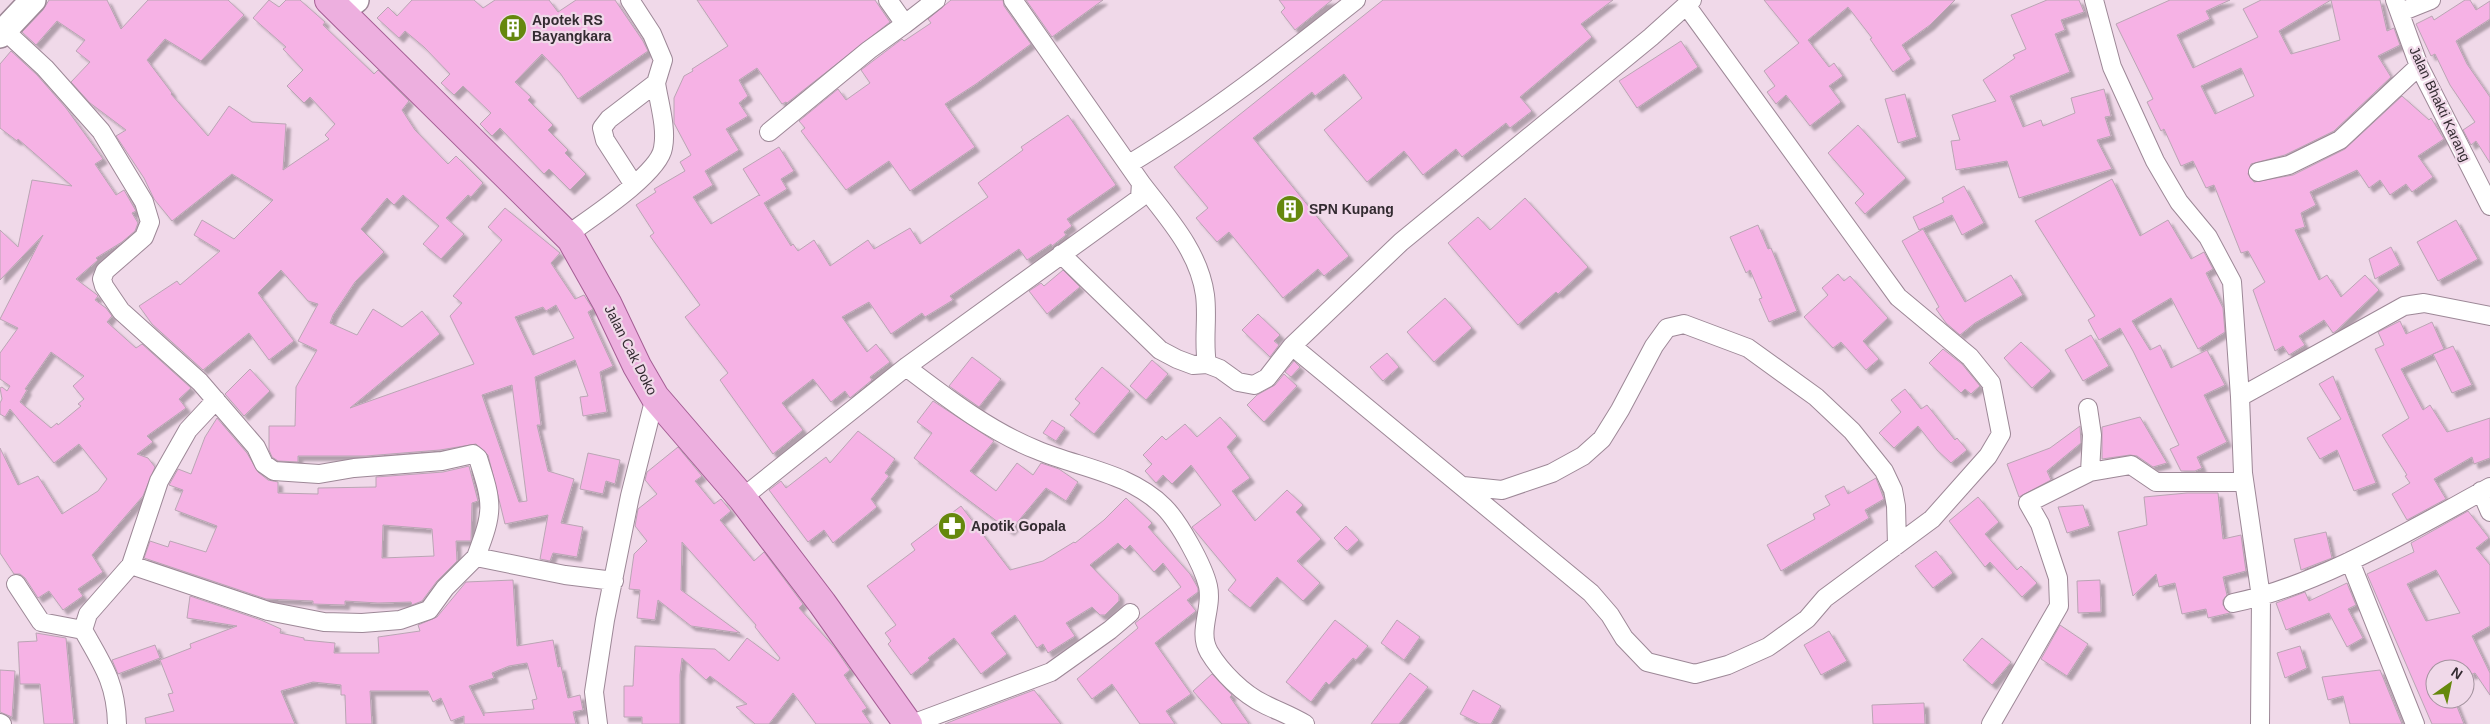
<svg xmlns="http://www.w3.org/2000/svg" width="2490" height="724" viewBox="0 0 2490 724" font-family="Arial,sans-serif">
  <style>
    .building { fill: #f6b2e5; stroke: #baa5b4; fill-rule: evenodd; filter: url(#shadow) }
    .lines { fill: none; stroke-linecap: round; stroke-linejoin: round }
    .street-casing { stroke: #9d8897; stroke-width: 20 }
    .secondary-casing { stroke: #9d8897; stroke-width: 28 }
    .primary-casing { stroke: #a45e94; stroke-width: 30 }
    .street { stroke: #fff; stroke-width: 18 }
    .secondary { stroke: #fff; stroke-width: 25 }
    .primary { stroke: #edafdf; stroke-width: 28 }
    .labels { text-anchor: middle; stroke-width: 4.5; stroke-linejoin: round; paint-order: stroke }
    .poi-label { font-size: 14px; font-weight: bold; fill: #332b31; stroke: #f0d9e9; text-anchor: start }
    .street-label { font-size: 14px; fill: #332b31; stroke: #f0d9e9 }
  </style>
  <defs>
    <filter id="shadow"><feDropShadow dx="4.5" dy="4.5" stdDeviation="1" flood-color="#0004"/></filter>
  </defs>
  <rect width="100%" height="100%" fill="#f0d9e9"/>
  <path class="building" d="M49,0H107L121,29L148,0H228L244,15L201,61L165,39L147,60L172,93L171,94L208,136L229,106L252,122L286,124L283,170L329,139L325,135L335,124L310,97L304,103L287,86L303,70L283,49L286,47L253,18L269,0L279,7L286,0H300L325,22L323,25L374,74L378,70L409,101L402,110L415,130L448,164L456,156L483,183L471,197L468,195L446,218L464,234L441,259L423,244L439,226L403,195L394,205L387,198L361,229L384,252L355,282L333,315L330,323L357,335L373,309L402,327L422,311L440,334L350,408L474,364L450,316L462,303L453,296L502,240L488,227L505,208L560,253L551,263L575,299L584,295L593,309L588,312L613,366L600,372L607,412L583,416L580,397L588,396L575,360L535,377L541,425H537L548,471L574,479L561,523L583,527L577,557L553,553L550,561L540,559L548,515L505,524L488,455L476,444L440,450L366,456H298V462L278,461L272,457L269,450V426H295L296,387L317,350L298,341L318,304L308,301L281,270L258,293L294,341L269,360L249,333L203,370L152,324L139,306L177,281L180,285L220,251L194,235L202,220L234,239L273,200L232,174L172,221L154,199L144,178L116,136L126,130L90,103L71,82L90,62L76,51L85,40L57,21L36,45L22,32L43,10ZM556,305L574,338L533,355L515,317L543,307L546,311ZM512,385L527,501L519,502L482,395Z
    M412,0H474L483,8L495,0H549L558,12L576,0H615L643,41L648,51L578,99L560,73L542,54L515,82L531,97L528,100L553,125L548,130L568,150L565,153L586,174L570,190L549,169L544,174L500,128L492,136L480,124L491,113L463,86L454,95L441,83L450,74L424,47L405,31L399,38L377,18L388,7L397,16Z
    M697,0H875L890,22L787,103L786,102L782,104L757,68L739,80L748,96L739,103L748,116L726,129L739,150L705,171L713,185L693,197L711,224L759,195L760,196L743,169L779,147L794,171L781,179L787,189L764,203L791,246L793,244L798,251L814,240L830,266L868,240L874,249L910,228L920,244L988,197L978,183L1023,150L1021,147L1068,115L1116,185L1067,219L1072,226L1064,232L1066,235L1052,246L1051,244L1027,260L1019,249L950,296L953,300L925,317L922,313L891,334L869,302L842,317L867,352L876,344L890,362L870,377L872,380L850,398L845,391L831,402L813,379L782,403L803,430L773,454L720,380L728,373L685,317L700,305L650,236L654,233L636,205L656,192L654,189L685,171L680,162L691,155L674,123V98L684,76L693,71L692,69L728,46Z
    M951,0H1003L1004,6L1031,44L976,84L945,104L975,147L910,191L889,161L846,190L801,131L805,128L799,121L838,89L846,100L870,83L861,70L902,39L904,41L931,23L928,19Z
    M1026,0H1103L1052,37Z
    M1279,0H1332L1295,30L1281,12L1285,8Z
    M1383,0H1613L1581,24L1592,37L1520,97L1532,111L1510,128L1506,123L1462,157L1456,149L1423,175L1404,151L1367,182L1324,130L1362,98L1344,74L1315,96L1312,92L1253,138L1349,256L1324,276L1318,269L1283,298L1229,232L1217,242L1196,218L1208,208L1174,167Z
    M1764,0H1955L1930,25L1902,45L1911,59L1893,72L1870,39L1872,38L1848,7L1808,40L1829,67L1834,63L1843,76L1829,86L1841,102L1810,126L1786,95L1776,104L1767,92L1775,86L1764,71L1799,43Z
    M2047,0H2079L2084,12L2061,20L2065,30L2055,34L2070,72L2010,96L2023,127L2041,120L2043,126L2075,113L2071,98L2104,89L2111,116L2105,117L2111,136L2097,140L2112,169L2019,198L2007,161L1956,170L1951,141L1960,140L1952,115L1996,101L1983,80L2015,58L2013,55L2026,49L2011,15Z
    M2170,0H2230L2206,11L2210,19L2177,35L2193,68L2258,37L2243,9L2261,0H2380L2387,31L2394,28L2400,45L2378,56L2391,77L2334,131L2285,155L2251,164L2248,174L2254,182L2293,175L2345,149L2402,96L2429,120L2431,118L2444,139L2418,156L2433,177L2412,192L2406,184L2390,195L2380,180L2369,188L2357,170L2310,192L2316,205L2301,213L2305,227L2295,230L2319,280L2327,275L2341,297L2365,275L2379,290L2336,331L2333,333L2324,320L2299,336L2305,345L2289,355L2283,346L2275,351L2253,290L2265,282L2248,251L2241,253L2214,185L2206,188L2193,161L2181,166L2164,129L2161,131L2147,102L2153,99L2116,24ZM2331,0L2340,40L2291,54L2279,31ZM2241,68L2254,96L2215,114L2201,86Z
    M2465,0H2470L2476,10L2490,1V19L2456,41L2467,64L2490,97V163L2476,141L2471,145L2463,130L2475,122L2450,85L2435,54L2431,56L2416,24L2432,16L2434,20Z
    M1681,41L1698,67L1637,108L1619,81Z
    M11,51L37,75L66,108L103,159L95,164L116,195L124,190L136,211L132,213L138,223L135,231L122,242L96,258L98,260L76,279L96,294L98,296L95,300L106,308L112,316L107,322L136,348L142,344L191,388L179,399L186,408L147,436L153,442L137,454L148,458L155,467L143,496L92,555L103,572L78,589L83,596L63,610L49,591L38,598L25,578L20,574H14L0,553V448L18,485L38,476L62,514L98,491L107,479L79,444L54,463L10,409L5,417L0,414V403L2,399L0,388L2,387L7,391L10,386L0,379V353L18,328L0,319L43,235L0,280V230L18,247L32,180L72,186L18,139L17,141L0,128V64ZM51,352L84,376L73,386L84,399L78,404L81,406L58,425L57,423L51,428L20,402L27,390L25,389Z
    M1905,94L1917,137L1898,143L1885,99Z
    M1858,125L1906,178L1865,214L1855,203L1864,194L1828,153Z
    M2112,179L2140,236L2168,220L2191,259L2204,252L2213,269L2206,273L2223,308L2225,332L2198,349L2171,298L2132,321L2150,350L2160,345L2171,368L2207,350L2225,385L2204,395L2227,442L2197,457L2202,468L2195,471H2181L2170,449L2179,445L2133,351L2120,328L2099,340L2088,320L2095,316L2035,221Z
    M1964,186L1984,223L1962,235L1952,215L1919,230L1913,217L1944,202L1942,198Z
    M1525,198L1588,267L1558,294L1556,292L1518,325L1448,243L1478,217L1490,230Z
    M2456,220L2478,259L2438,281L2417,242Z
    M1758,225L1768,249L1771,248L1797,311L1769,322L1759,299L1762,298L1750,270L1746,273L1730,237Z
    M1923,229L1965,302L2011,275L2023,295L1975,323L1960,335L1946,323L1936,309L1939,307L1902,241Z
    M2391,247L2400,265L2375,279L2369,259Z
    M1063,270L1080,287L1047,314L1029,291L1041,283L1044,286Z
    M1838,274L1844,281L1850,276L1888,318L1863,341L1879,359L1866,370L1841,342L1833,348L1804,317L1828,295L1822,288Z
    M1445,298L1472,328L1434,362L1407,332Z
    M1258,314L1280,335L1274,341L1279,345L1270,357L1242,330Z
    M2400,321L2406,334L2432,322L2444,349L2401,369L2423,410L2430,405L2447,432L2490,418V458L2474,464L2472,457L2434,479L2446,499L2407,520L2392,494L2410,483L2405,476L2407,475L2382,435L2409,418L2375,349L2384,345L2378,332Z
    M2091,335L2109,366L2083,381L2065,350Z
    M2021,342L2051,371L2032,388L2004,358Z
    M2453,346L2472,385L2452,393L2433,354Z
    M1943,349L1962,364L1980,386L1971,394L1965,389L1961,393L1929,363Z
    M1387,353L1399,367L1383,381L1370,367Z
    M972,357L1001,379L979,407L949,386Z
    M1152,360L1168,374L1146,400L1130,386Z
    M1294,361L1300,367L1291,377L1285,372Z
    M1102,367L1130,391L1094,434L1070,415L1080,403L1075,399Z
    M250,369L270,391L244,416L225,394Z
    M1284,374L1297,386L1264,422L1247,405L1257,395L1275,385Z
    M2333,376L2376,483L2354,491L2337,450L2320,459L2307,438L2341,419L2319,384Z
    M1905,389L1921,409L1927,405L1955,440L1957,438L1967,450L1951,463L1937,450L1918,426L1894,448L1879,433L1901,412L1891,400Z
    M933,401L994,441L970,471L996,491L1017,463L1033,475L1041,463L1059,469L1078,482L1066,501L1046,488L1010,531L955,490L914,458L932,433L917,422Z
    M1220,417L1237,436L1227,447L1250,478L1232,491L1255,521L1287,490L1303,505L1296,512L1321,539L1297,561L1320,583L1303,601L1277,577L1250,608L1228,590L1236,580L1192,527L1221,505L1191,465L1172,484L1163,475L1156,483L1145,471L1152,464L1143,455L1162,436L1166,440L1185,424L1197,437Z
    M2140,417L2167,463L2153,467L2137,456L2130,455L2102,459V427Z
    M217,418L247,453L258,472L268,480L278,482V493L318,494V488L376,487V477L443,472L469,466L478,501L472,503L471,541H456L457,561L437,581L422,601L412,605L411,602L378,603L345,601V605L313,604V601L266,599L144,558L150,541L168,547L170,541L206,552L217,526L175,510L183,490L169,485L178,469L191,474L205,437ZM383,525L432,529L434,556L382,558Z
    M1052,420L1065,428L1056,441L1043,433Z
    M2080,426L2081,443L2047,471L2051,480L2019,497L2007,464L2050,448Z
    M858,431L895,459L885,473L889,476L871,499L877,507L833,543L824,530L808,542L769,490L781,481L786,488L826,457L830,463Z
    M678,447L702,476L695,481L714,504L721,499L731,511L720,520L754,561L764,552L803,604L799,608L835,648L850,670L844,675L867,708L862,711L871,724H816L793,693L769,724H755L736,707L747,704L710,676L706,680L682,658L680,675V724H642V717H624V686H633L635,646L715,649L729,661L747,638L778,661L780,658L755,627L756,625L682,542L681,590L740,633L691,626L658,600L655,620L637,618L640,590L629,589L634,554L647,541L635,526L638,509L657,494L645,480L647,472Z
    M588,453L620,460L615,484L606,481L603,494L580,489Z
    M1876,478L1884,499L1865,510L1869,518L1781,571L1767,545L1815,519L1813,514L1830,505L1825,496L1844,486L1848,494Z
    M2187,493H2218L2223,539L2241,535L2246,571L2223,577L2227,595L2223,600V605L2230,613L2208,618L2206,609L2182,614L2175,583L2159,587L2156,574L2133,596L2118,532L2147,525L2144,497Z
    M1978,497L1999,522L1985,534L2017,570L2021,566L2037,583L2022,597L1990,562L1985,567L1949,521Z
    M1126,498L1152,523L1148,527L1190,574L1198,588V592L1187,600L1196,611L1155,643L1191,694L1166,711L1175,724H1140L1112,684L1092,699L1077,679L1138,628L1135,623L1181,587L1163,563L1154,572L1130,545L1125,550L1118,543L1090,565L1119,595V601L1105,615H1100L1092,607L1066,623L1075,636L1048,653L1043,644L1037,648L1015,615L991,633L1007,654L981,674L954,638L928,658L930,660L911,675L888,644L891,641L885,633L896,625L867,586L915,550L911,544L961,506L1010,570L1043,561L1074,542L1075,543L1104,520Z
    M2083,505L2090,526L2067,533L2058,507Z
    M2468,511L2489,538L2476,548L2490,565V626L2472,636L2490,673V695L2475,673L2470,675L2468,669H2435V699H2454L2464,724H2432L2367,574L2414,552L2411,543ZM2436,570L2460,613L2426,621L2407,584Z
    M1346,526L1359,540L1347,551L1334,538Z
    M2326,532L2332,558L2301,570L2294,539Z
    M1936,551L1953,573L1933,588L1915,566Z
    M513,580L517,646L553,640L558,667L561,666L568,698L580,695L583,710L573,712L576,724H464V716L451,721L441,698L433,702L428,691H370L372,724H346L345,695H341V685L313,682L281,691L295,724H146L145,718L174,711L168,694L173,693L160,660L191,648L190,644L237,626L187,618L190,596L261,620L281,629L280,633L304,638V640L335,643L334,653H379L378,637L420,631L418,625L437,617L466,582ZM527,663L537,699L532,700L534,709L484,713V716L469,686L494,678L492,673L509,666Z
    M2100,580L2101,612L2078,613L2077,581Z
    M2347,583L2356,605L2348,609L2363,638L2347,647L2329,613L2286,630L2276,603L2305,592L2309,601Z
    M1335,620L1368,646L1356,660L1353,658L1329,685L1326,682L1311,702L1286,682Z
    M1397,620L1420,637L1404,660L1381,643Z
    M2060,625L2088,644L2067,676L2041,659Z
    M1829,631L1847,661L1821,675L1804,645Z
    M36,633L66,638L74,724H44L40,684H20L18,642L37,641Z
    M1982,638L2011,662L1992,685L1963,660Z
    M155,645L160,658L118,674L112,660Z
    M2300,646L2307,668L2285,678L2277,653Z
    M0,670L15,671L12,717L0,712Z
    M2380,670L2402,724H2350L2343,696L2328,700L2322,677Z
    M1410,673L1428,687L1399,724H1371Z
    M1212,674L1232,695L1230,697L1249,724H1222L1193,691Z
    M1034,690L1061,724H945L957,719Z
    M1473,690L1501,706L1491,724H1480L1460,714Z
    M1924,703L1925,724H1873L1872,705Z"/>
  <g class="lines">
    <defs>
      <path id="street" d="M630,0L652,34L663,60L656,83L609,119L602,128L605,140L634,185
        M888,0L905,24L936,0
        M2094,0L2112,67L2155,161L2179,202L2208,237L2232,282L2240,397
        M2395,0L2419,66L2490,206
        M2401,12L2431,0
        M4,30L45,68L101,131L144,202L150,222L144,237L105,271L102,279L104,286L121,311L200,382L256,447L264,464L274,471L319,474L354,468L442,461L473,454L478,458C493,505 494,510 476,557L565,575L614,581
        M769,132L869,50L905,24
        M1129,164C1209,116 1283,58 1356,0
        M2258,172L2289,165L2340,140L2419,66
        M1141,183C1167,217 1199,251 1205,295C1208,318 1203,341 1207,364
        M567,235C589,219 659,174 663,148C667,128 659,103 656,83
        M1061,254L1160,350L1177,359L1193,365L1207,364L1220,369L1238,382L1254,385L1267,378L1292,346L1401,242L1651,37L1692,0
        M1292,346L1591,593L1610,615L1624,638L1647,662L1695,674L1728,665L1768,647L1807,619L1825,598L1932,519L1988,456L2001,434L1991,383L1970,357L1898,297L1686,5
        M906,367C947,398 989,431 1037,450C1080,468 1130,473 1164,507C1179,522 1203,565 1208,586C1213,609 1197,631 1209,652C1221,672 1243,694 1264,704C1278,711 1292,716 1305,724
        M2088,408L2092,435L2090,472
        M1463,486L1502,490L1552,473L1583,456L1602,439L1620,410L1654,346L1667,328L1684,324L1748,348L1816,397L1852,431L1884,471L1893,490L1896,506L1897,545
        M2481,491L2490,512
        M742,498L906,367L1140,198L1141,183L1013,0
        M2350,561L2415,724
        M131,565L159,481L188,430L216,400
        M16,584L41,622L83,630
        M2233,603C2318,586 2414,528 2490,487
        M0,723L2,724
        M117,724C116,683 103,665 83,630L88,614L131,565L268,611L324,622L362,623L400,620L429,610L445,588L476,557
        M598,724L594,692L605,620L630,496L655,397
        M912,724L1051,672L1110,630L1130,613
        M1991,724L2059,606L2058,578L2040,524L2028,503L2090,472L2131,465L2156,482H2244
        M2260,724L2261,597L2243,473L2240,397L2404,306L2424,303L2490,316"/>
      <path id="secondary" d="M341,12L356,0
        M0,35L33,0"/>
      <path id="primary" d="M329,0L571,239L607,303L637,366L655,397L742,498L822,603L908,724"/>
    </defs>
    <use href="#street" class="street-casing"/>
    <use href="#secondary" class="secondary-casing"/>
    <use href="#primary" class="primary-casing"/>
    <use href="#street" class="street"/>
    <use href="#secondary" class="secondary"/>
    <use href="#primary" class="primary"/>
  </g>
  <defs>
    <symbol id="building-disc" viewBox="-11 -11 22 22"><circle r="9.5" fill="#65880d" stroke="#f0d9e9"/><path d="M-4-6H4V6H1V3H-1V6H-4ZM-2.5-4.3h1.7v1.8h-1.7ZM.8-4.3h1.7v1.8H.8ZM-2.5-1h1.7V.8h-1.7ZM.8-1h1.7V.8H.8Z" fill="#fff"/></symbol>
    <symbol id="pharmacy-disc" viewBox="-11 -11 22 22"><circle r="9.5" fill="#65880d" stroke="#f0d9e9"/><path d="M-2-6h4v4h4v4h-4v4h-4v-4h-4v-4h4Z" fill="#fff"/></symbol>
  </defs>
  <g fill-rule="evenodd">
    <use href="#building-disc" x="497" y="12" width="32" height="32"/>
    <use href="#building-disc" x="1274" y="193" width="32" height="32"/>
    <use href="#pharmacy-disc" x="936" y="510" width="32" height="32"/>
  </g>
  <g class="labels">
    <g class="poi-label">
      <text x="532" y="25">Apotek RS<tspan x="532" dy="16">Bayangkara</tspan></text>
      <text x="1309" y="214">SPN Kupang</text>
      <text x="971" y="531">Apotik Gopala</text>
    </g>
    <g class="street-label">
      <text transform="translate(2440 104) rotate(65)" y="5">Jalan Bhakti Karang</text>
      <text transform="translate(631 350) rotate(63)" y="5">Jalan Cak Doko</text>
    </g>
  </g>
  <g transform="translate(2450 684) rotate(33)"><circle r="24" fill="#f0d9e9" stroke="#a4939f"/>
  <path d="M0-4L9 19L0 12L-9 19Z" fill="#65880d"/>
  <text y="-8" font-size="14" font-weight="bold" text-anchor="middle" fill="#332b31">N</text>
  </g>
</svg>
